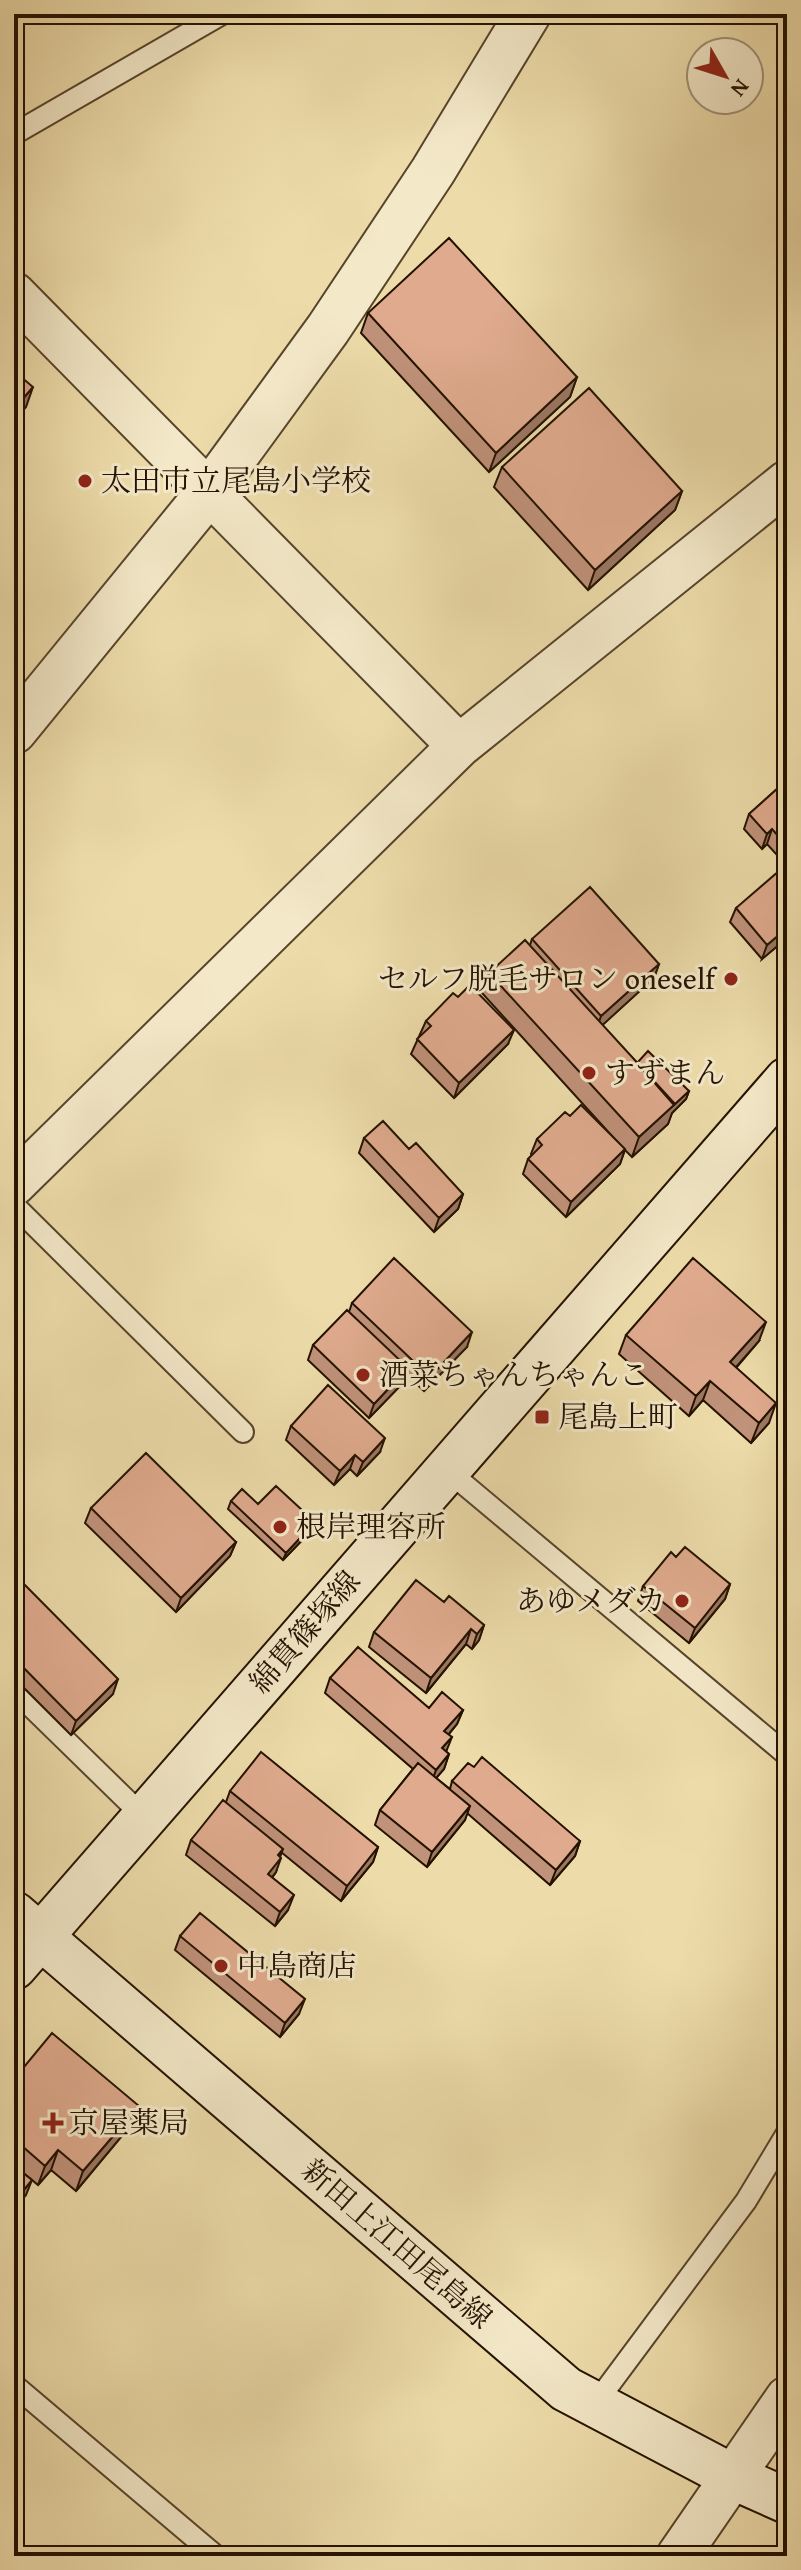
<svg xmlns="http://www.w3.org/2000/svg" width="801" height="2570" viewBox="0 0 801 2570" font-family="'Gentium Book Plus','Noto Serif JP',serif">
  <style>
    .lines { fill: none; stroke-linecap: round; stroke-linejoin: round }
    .service-casing { stroke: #56442b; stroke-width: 24 }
    .minor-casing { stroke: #56442b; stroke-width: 46 }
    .tertiary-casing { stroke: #56442b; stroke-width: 48 }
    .secondary-casing { stroke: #241201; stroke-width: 48 }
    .service { stroke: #f3e8c8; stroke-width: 20 }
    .minor { stroke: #f3e8c8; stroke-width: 42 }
    .tertiary { stroke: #f3e8c8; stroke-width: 44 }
    .secondary { stroke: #f3e8c8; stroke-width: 44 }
    .wall { fill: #c0927a; stroke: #241201; stroke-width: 2 }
    .shaded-wall { fill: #9c7763; stroke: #241201; stroke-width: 2 }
    .building { fill: #dfaa8e; stroke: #241201; stroke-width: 2 }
    .poi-dot { fill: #8f2418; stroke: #f3e8c8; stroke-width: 3 }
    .labels { text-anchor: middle; stroke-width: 6; stroke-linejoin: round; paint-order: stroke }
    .poi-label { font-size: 30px; fill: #241201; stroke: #f3e8c8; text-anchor: start }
    .street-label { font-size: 30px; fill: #241201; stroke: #f3e8c8 }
  </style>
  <rect width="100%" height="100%" fill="#eddcaa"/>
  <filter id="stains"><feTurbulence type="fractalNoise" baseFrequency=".0025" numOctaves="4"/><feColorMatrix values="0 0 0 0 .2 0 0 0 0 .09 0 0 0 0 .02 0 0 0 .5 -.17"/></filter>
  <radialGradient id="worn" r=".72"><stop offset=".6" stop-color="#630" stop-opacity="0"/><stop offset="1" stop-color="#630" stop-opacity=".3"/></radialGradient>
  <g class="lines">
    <defs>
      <path id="service" d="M14,134L222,14
        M14,1205L243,1432
        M447,1470L787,1755
        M14,1690L144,1817
        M14,2385L216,2556
        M595,2404L746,2201L787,2133"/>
      <path id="minor" d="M14,294L459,746
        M14,1184L459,746L787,482
        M678,2556L787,2398"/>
      <path id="tertiary" d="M14,731L210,491L328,329L433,171L528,14"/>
      <path id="secondary" d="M14,1914L566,2389L733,2477L787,2501
        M14,1967L787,1080"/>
    </defs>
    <use href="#service" class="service-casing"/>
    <use href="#minor" class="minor-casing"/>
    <use href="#tertiary" class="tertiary-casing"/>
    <use href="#secondary" class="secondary-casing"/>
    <use href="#service" class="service"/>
    <use href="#minor" class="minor"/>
    <use href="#tertiary" class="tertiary"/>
    <use href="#secondary" class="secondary"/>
  </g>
  <path class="wall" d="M368,313L577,377L570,397L489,472L361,333Z
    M502,467L682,491L675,510L588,590L494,487Z
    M787,780V866L767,844L762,849L744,829L749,814Z
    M787,880V938L762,959L730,922L736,908Z
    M532,939L659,964L654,978L602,1025L637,1063L689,1091L686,1099L672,1113L668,1124L632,1157L625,1150L620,1164L566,1217L523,1174L528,1159L532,1155L531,1154L537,1139L570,1116L622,1147L482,993L489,973L530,945Z
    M426,1021L508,1044L454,1098L411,1054Z
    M364,1138L409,1149L463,1194L458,1209L434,1232L359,1153Z
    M352,1303L467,1347L424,1391L406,1374L403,1383L369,1418L308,1360L313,1345L349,1312Z
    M626,1335L759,1341L736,1368L769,1423L751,1443L703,1400L689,1416L619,1354Z
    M291,1426L380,1452L357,1476L350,1469L334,1485L286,1440Z
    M231,1501L258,1504L315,1522L312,1530L283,1560L228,1509Z
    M91,1508L236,1542L230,1556L176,1612L85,1523Z
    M676,1557L730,1584L725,1599L689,1643L638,1601L643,1586Z
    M14,1584L113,1694L71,1735L14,1678Z
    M444,1602L484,1625L479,1640L472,1649L466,1644L426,1693L369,1647L374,1632Z
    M330,1678L429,1708L463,1710L457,1724L449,1734L446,1752L449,1754L444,1769L436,1778L450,1789L452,1781L580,1841L575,1856L550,1885L467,1813L465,1820L427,1867L375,1825L380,1810L413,1769L325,1693Z
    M230,1791L378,1847L373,1862L341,1901L281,1852L276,1872L272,1878L288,1910L275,1926L186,1855L191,1840L226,1802Z
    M180,1936L299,2014L280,2037L175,1950Z
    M14,2079L139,2106L131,2125L76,2191L51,2170L38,2185L14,2165Z"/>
  <path class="shaded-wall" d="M577,377L570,397L489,472L496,453Z
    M33,387L26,407L14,421V409Z
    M682,491L675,510L588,590L595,570Z
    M772,829L767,844L762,849L767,834Z
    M787,928V938L762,959L767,945Z
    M659,964L654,978L596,1031L601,1016Z
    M514,1030L508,1044L454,1098L459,1083Z
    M689,1091L686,1099L672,1113L668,1124L632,1157L639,1137Z
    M625,1149L620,1164L566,1217L571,1202Z
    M463,1194L458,1209L434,1232L439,1218Z
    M766,1322L759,1341L723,1382L730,1362Z
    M472,1332L467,1347L424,1391L430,1377Z
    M408,1368L403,1383L369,1418L374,1404Z
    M710,1381L703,1400L689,1416L696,1396Z
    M776,1403L769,1423L751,1443L759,1423Z
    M385,1438L380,1452L357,1476L363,1462Z
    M355,1455L350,1469L334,1485L340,1471Z
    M315,1522L312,1530L283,1560L286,1553Z
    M236,1542L230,1556L176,1612L181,1598Z
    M730,1584L725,1599L689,1643L695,1628Z
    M484,1625L479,1640L472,1649L477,1634Z
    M471,1629L466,1644L426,1693L431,1678Z
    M118,1679L113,1694L71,1735L76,1721Z
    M463,1710L457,1724L439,1746L444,1731Z
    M452,1737L446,1752L442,1748Z
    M449,1754L444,1769L431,1784L436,1770Z
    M470,1806L465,1820L427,1867L432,1852Z
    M580,1841L575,1856L550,1885L556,1870Z
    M378,1847L373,1862L341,1901L347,1886Z
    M283,1849L278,1863L281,1858L276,1872L263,1889L268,1874L278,1855Z
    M294,1895L288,1910L275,1926L280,1912Z
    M305,1999L299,2014L280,2037L285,2023Z
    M139,2106L131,2125L76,2191L83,2171Z
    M58,2150L51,2170L38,2185L45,2166Z
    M32,2180L26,2195L14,2210V2202Z"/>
  <path class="building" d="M449,238L577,377L496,453L368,313Z
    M14,371L33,387L14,409Z
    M589,388L682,491L595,570L502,467Z
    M787,780V846L772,829L767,834L749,814Z
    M779,871L787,880V928L767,945L736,908Z
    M590,887L659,964L601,1016L532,939Z
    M525,940L675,1104L639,1137L489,973Z
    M470,985L514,1030L459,1083L417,1039L431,1026L426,1021L453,993L458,997Z
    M648,1051L689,1091L674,1105L637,1063Z
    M581,1105L625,1149L571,1202L528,1159L542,1145L537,1139L565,1112L570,1116Z
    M383,1121L409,1149L416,1143L463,1194L439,1218L364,1138Z
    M394,1258L472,1332L430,1377L352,1303Z
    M693,1258L766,1322L730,1362L776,1403L759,1423L710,1381L696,1396L626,1335Z
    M347,1310L408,1368L374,1404L313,1345Z
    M328,1385L385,1438L363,1462L355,1455L340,1471L291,1426Z
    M146,1453L236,1542L181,1598L91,1508Z
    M276,1486L315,1522L286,1553L231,1501L242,1489L258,1504Z
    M685,1547L730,1584L695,1628L643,1586L671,1552L676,1557Z
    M19,1579L118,1679L76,1721L14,1658V1584Z
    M416,1580L444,1602L449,1596L484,1625L477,1634L471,1629L431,1678L374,1632Z
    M358,1647L429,1708L442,1692L463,1710L444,1731L452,1737L442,1748L449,1754L436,1770L330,1678Z
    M261,1752L378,1847L347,1886L230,1791Z
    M482,1757L580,1841L556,1870L452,1781L468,1763L474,1767Z
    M418,1763L470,1806L432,1852L380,1810Z
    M223,1800L283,1849L278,1855L281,1858L268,1874L294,1895L280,1912L191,1840Z
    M200,1913L305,1999L285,2023L180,1936Z
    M52,2033L139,2106L83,2171L58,2150L45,2166L14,2139V2079Z
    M14,2166L32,2180L14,2202Z"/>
  <g class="poi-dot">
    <circle cx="85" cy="481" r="8"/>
    <circle cx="731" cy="979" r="8"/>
    <circle cx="589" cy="1073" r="8"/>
    <circle cx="363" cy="1375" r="8"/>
    <rect x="534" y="1409" width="16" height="16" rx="4"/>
    <circle cx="280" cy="1527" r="8"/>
    <circle cx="682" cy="1601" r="8"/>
    <circle cx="221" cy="1966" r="8"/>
    <path d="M49 2111h8v8h8v8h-8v8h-8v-8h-8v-8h8z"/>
  </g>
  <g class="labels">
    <g class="poi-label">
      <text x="101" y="491">太田市立尾島小学校</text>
      <text x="715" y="989" text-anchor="end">セルフ脱毛サロン oneself</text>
      <text x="605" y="1083">すずまん</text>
      <text x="379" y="1385">酒菜ちゃんちゃんこ</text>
      <text x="558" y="1427">尾島上町</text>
      <text x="296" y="1537">根岸理容所</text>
      <text x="666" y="1611" text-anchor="end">あゆメダカ</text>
      <text x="237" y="1976">中島商店</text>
      <text x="69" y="2133">京屋薬局</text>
    </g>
    <g class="street-label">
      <text transform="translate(305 1632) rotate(-49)" y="10">綿貫篠塚線</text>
      <text transform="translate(397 2244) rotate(41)" y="10">新田上江田尾島線</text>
    </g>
  </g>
  <rect width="801" height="2570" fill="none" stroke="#eddcaa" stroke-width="48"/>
  <rect x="16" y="16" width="769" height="2538" fill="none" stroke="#241201" stroke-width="4"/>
  <rect x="24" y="24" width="753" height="2522" fill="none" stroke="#241201" stroke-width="2"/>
  <g transform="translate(725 76) rotate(129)"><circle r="38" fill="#f3e8c8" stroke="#a09278" stroke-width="2"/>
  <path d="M0-6L14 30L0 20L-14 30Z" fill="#8f2418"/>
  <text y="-12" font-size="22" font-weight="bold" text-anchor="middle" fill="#241201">N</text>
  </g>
  <rect width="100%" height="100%" filter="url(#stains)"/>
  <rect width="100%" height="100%" fill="url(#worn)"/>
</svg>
